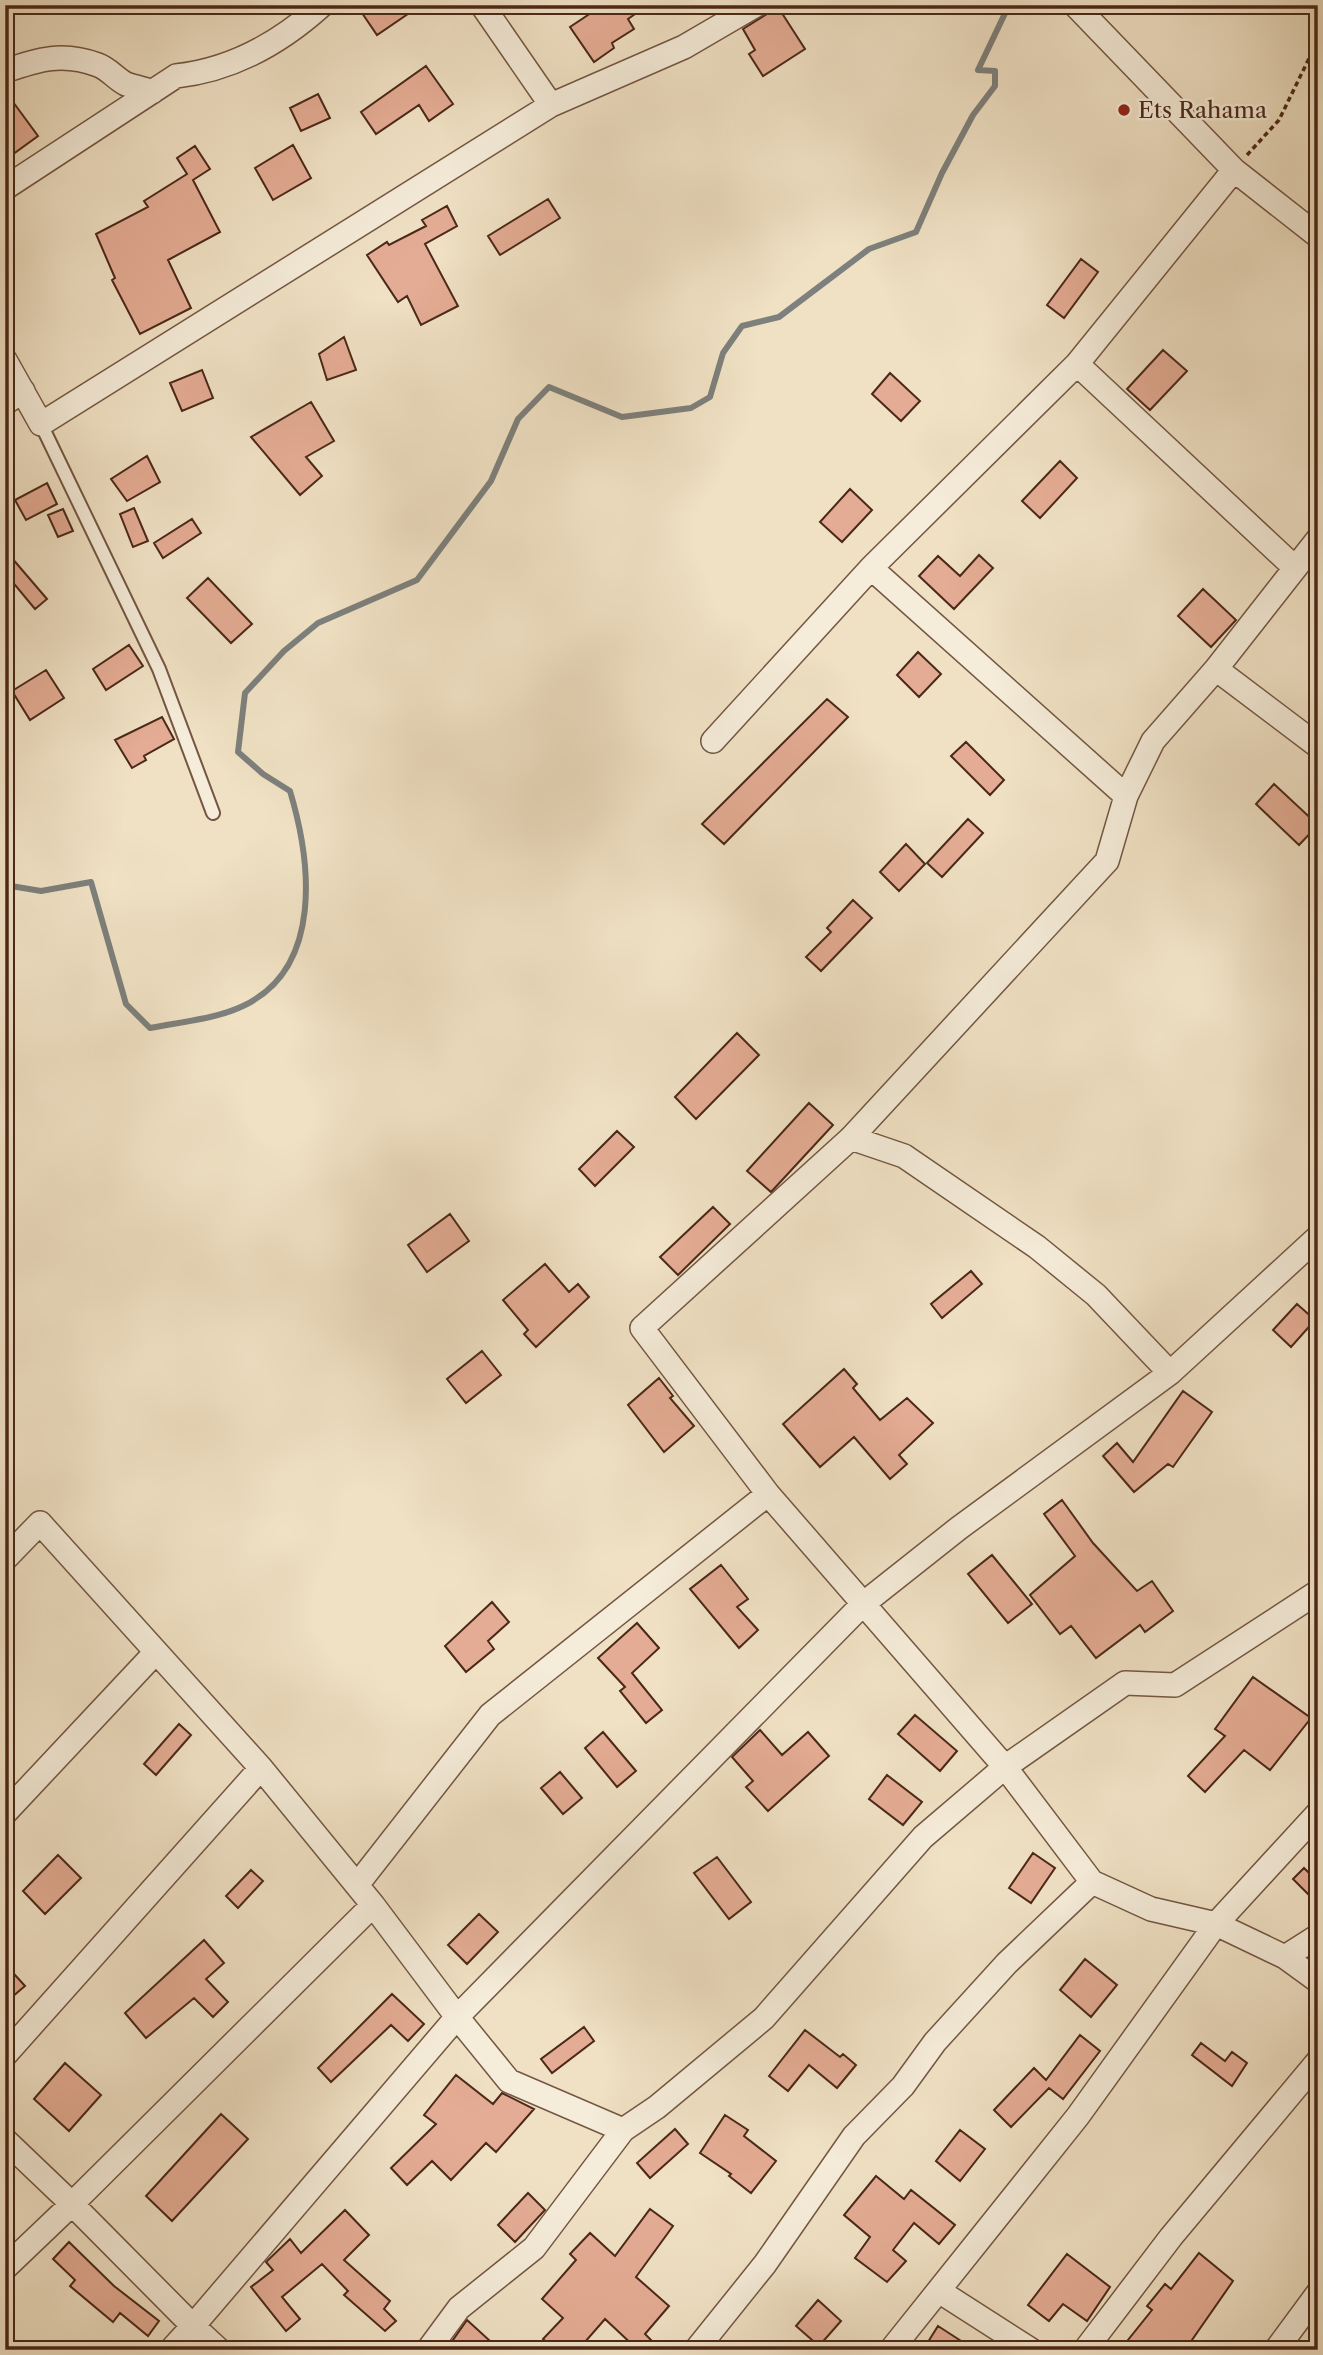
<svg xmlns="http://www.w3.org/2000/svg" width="1323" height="2355" viewBox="0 0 1323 2355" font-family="'Libre Caslon Text',serif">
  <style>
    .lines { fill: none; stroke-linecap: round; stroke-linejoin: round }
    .stream { stroke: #7d807c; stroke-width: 6 }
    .building { fill: #e4ac94; stroke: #4b2818; stroke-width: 2 }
    .lane-casing { stroke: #745643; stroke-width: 16 }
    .street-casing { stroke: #745643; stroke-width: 26 }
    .path { stroke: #4b2818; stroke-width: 3.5; stroke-dasharray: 5 3.5; stroke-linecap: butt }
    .lane { stroke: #f5ecd9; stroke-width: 12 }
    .street { stroke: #f5ecd9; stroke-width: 23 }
    .poi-dot { fill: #8f2418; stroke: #f5ecd9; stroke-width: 2.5 }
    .labels { text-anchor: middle; stroke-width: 5; stroke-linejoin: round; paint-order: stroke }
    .poi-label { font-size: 23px; fill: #4b2818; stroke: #f5ecd9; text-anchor: start }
  </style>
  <rect width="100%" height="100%" fill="#f0e1c4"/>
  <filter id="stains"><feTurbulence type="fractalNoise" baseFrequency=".00286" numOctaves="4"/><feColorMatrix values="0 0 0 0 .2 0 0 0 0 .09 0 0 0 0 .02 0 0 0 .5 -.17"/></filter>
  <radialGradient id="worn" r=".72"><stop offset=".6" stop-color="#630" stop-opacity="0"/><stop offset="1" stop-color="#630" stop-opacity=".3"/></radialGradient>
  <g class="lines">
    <path class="stream" d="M5,885L41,891L91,882L126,1004L150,1028C180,1022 216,1019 243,1006C324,968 311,861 290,791L263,774L238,752L245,693L284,651L318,623L417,580L491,481L518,419L549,387L622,417L691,408L710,397L723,353L742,326L779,317L869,249L916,232L942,173L973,115L995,86V71L978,70L1009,5"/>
  </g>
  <path class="building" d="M372,5H421L377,35L362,13Z
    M603,5H648L628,19L634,29L612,43L614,48L594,62L570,27Z
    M778,7L805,49L763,76L749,54L755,50L743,29Z
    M426,66L453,104L429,121L419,105L376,134L361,112Z
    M5,91L38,136L5,160Z
    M318,94L330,118L301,131L290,108Z
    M293,145L311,178L273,200L255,168Z
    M195,146L210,169L193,180L220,232L168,260L191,308L140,334L112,280L115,278L96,234L148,207L144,201L187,174L177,158Z
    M548,199L560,218L500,255L488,236Z
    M447,206L457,226L425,244L458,306L421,325L407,296L398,302L367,255L387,242L389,245L426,226L422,220Z
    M1081,259L1098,272L1064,318L1047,305Z
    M344,337L356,370L327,380L319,354Z
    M1163,350L1187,371L1150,410L1127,389Z
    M202,370L213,398L182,411L170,383Z
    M890,373L920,401L901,421L872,394Z
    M311,402L334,441L306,457L322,476L300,495L251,437Z
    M147,456L160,482L127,501L111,479Z
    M1060,461L1077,478L1040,518L1022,501Z
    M47,483L57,504L26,520L15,500Z
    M850,489L872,510L842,542L820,522Z
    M134,508L148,541L133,547L120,514Z
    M63,509L73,531L58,537L48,515Z
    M192,519L201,533L163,558L154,543Z
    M5,550L47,599L35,609L5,573Z
    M979,555L993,568L954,609L919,576L938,556L960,576Z
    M208,578L252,624L231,643L187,598Z
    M1203,589L1236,620L1211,647L1178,616Z
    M129,645L143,666L106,690L93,669Z
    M918,652L941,674L919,697L897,675Z
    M46,670L64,698L30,720L12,691Z
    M827,699L848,717L724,844L702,824Z
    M162,717L174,739L144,756L146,760L132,768L115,740Z
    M966,742L1004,780L990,795L951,756Z
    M1274,784L1318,825L1299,845L1256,804Z
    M968,819L983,833L942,877L927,863Z
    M906,844L925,864L899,891L880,872Z
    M853,900L872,918L821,971L806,957L831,932L827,928Z
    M737,1033L759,1055L696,1119L675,1097Z
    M809,1103L833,1125L771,1192L747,1171Z
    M617,1131L634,1147L595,1186L579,1169Z
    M713,1207L730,1224L678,1275L660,1257Z
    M450,1214L469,1241L427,1272L408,1245Z
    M545,1264L569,1292L578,1284L589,1297L536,1347L524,1334L528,1330L503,1300Z
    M971,1271L982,1284L942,1318L931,1304Z
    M1297,1304L1315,1320L1291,1347L1273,1330Z
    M482,1351L501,1375L466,1403L447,1379Z
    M844,1369L857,1384L853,1388L880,1420L907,1398L933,1423L899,1455L907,1464L890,1479L854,1437L820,1467L783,1424Z
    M659,1378L673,1396L670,1398L694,1426L664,1452L628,1405Z
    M1183,1391L1212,1412L1173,1467L1168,1464L1134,1492L1103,1456L1117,1443L1133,1462Z
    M1062,1500L1093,1543L1137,1591L1152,1581L1173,1611L1145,1632L1140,1625L1096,1658L1071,1626L1060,1634L1030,1595L1075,1556L1044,1514Z
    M992,1555L1032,1604L1008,1623L968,1574Z
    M721,1565L748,1599L737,1607L758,1630L739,1648L690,1589Z
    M492,1602L509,1622L488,1641L494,1649L466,1672L445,1646Z
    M637,1623L659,1648L632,1673L662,1710L646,1723L620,1691L625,1687L598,1658Z
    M1253,1677L1311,1718L1270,1770L1244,1750L1205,1792L1188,1776L1225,1736L1215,1729Z
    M915,1715L957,1751L940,1771L898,1734Z
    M179,1724L191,1735L156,1775L144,1764Z
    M760,1730L782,1755L808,1732L829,1756L768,1811L746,1787L753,1781L732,1757Z
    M603,1732L636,1771L617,1787L585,1748Z
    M560,1772L582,1798L563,1814L541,1788Z
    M887,1775L922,1802L903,1825L869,1799Z
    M1033,1853L1055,1868L1031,1903L1009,1888Z
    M58,1855L81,1878L45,1914L23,1891Z
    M717,1857L751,1902L729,1919L694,1873Z
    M1304,1868L1318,1882V1904L1293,1879Z
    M251,1870L263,1881L238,1908L226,1896Z
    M479,1914L498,1932L467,1964L448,1945Z
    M204,1940L224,1963L206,1979L228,2002L213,2017L194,1998L146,2038L125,2013Z
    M1085,1959L1117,1985L1091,2017L1060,1990Z
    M5,1964L25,1986L5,2003Z
    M392,1994L424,2024L408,2041L391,2025L331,2082L318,2068Z
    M584,2027L594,2041L552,2073L541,2059Z
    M805,2030L840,2057L843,2054L856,2065L837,2088L809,2065L788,2091L769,2076Z
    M1080,2035L1100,2051L1063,2099L1049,2088L1011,2127L994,2110L1034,2068L1046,2080Z
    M1201,2043L1225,2061L1232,2052L1247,2063L1232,2086L1192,2055Z
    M65,2063L101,2095L69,2131L34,2099Z
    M456,2075L493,2104L502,2093L534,2109L496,2152L486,2143L451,2180L432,2161L407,2185L391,2168L436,2124L424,2115Z
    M221,2114L248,2139L172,2221L146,2196Z
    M725,2115L748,2130L744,2136L776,2161L751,2193L729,2176L731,2174L700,2153Z
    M675,2129L688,2144L650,2178L637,2163Z
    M960,2130L985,2149L960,2181L936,2161Z
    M876,2176L904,2199L911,2190L955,2225L939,2244L914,2223L893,2250L906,2261L887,2282L855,2258L870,2237L844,2215Z
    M528,2193L545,2210L515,2242L498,2225Z
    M650,2209L673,2226L636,2277L669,2306L645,2334L661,2350H638L605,2319L578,2350H554L543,2339L563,2318L542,2299L576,2260L570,2254L590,2233L615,2256Z
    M345,2210L369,2235L344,2260L390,2301L384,2309L396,2321L385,2331L344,2295L348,2291L322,2264L282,2297L300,2319L286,2331L251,2287L273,2270L266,2262L290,2239L301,2253Z
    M69,2242L114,2286L159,2321L148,2336L120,2313L113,2322L70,2286L75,2280L53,2259Z
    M1199,2253L1233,2281L1185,2350H1120L1152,2310L1147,2306L1165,2284L1171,2289Z
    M1067,2254L1110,2287L1087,2321L1063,2304L1049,2321L1028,2305Z
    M818,2300L841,2321L819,2346L796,2326Z
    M467,2320L489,2340L481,2350H446Z
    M938,2326L975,2350H923Z"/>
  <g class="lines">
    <defs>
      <path id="lane" d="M41,424L159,669L213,813"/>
      <path id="street" d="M482,5L551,105L684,47L756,5
        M1075,5L1234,170L1318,236
        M5,71C39,59 63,52 98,65C109,69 116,79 126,84C134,87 143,88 152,92
        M5,188L176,76C232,70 280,43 322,5
        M5,360L41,424L551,105
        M1077,364L1294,567
        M5,403L23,391
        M1318,539L1216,669L1318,746
        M871,568L1126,796
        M1216,669L1153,741L1126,796L1107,861L851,1138L642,1328L768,1494L1005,1767L1092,1882L1151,1909L1216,1924L1285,1957L1318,1981
        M713,741L871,568L1077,364L1234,170
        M851,1138L904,1156L1037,1247L1096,1295L1170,1373
        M5,1559L40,1523L261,1768L373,1905L457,2017L509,2081L623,2130
        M5,1813L156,1652
        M357,1885L490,1715L768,1494
        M1285,1957L1318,1936
        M5,2055L261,1768
        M5,2140L72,2204L373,1905
        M5,2268L72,2204L193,2326L457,2017L863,1604L959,1528L1170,1373L1318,1237
        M939,2291L1031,2350
        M171,2350L193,2326L219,2350
        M428,2350L459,2308L534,2248L623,2130L657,2107L764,2018L923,1837L1005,1767L1125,1683L1175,1685L1318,1592
        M696,2350L765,2264L854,2136L903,2086L935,2042L1007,1963L1092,1882
        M891,2350L1078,2116L1216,1924L1318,1813
        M1085,2350L1171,2237L1318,2061
        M1276,2350L1318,2293"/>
    </defs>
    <use href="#lane" class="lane-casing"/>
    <use href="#street" class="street-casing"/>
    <path class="path" d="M1247,155L1279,120L1318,40"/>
    <use href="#lane" class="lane"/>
    <use href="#street" class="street"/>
  </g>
  <circle class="poi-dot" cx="1124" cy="110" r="7"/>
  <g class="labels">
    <g class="poi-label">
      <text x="1138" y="118">Ets Rahama</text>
    </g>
  </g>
  <rect width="1323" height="2355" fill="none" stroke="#f0e1c4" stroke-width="28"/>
  <rect x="7" y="7" width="1309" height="2341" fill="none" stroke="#4b2818" stroke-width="3.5"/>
  <rect x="14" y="14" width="1295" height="2327" fill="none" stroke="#4b2818" stroke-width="2"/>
  <rect width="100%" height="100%" filter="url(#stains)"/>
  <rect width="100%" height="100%" fill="url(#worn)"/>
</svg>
